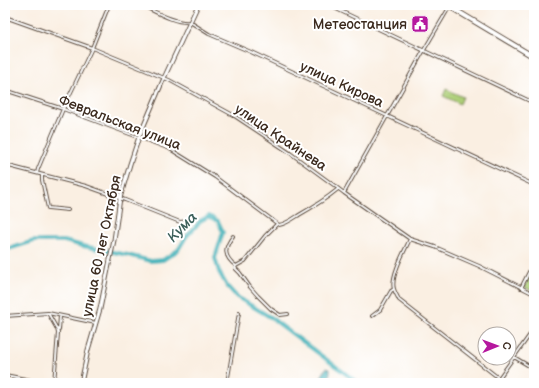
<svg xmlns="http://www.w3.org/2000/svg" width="539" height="388" viewBox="0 0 539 388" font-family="'Balsamiq Sans',sans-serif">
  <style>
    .green { fill: #acce77; stroke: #747c4a }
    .water { fill: #3fb0b7; stroke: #3d6d6a }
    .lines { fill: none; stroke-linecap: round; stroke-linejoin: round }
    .river { stroke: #3fb0b7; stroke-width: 4 }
    .street-casing { stroke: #58483b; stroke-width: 4 }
    .primary-casing { stroke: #58483b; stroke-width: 5 }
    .highway-casing { stroke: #58483b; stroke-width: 6 }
    .street { stroke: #fff; stroke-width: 2 }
    .primary { stroke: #fff; stroke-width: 3 }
    .highway { stroke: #fff; stroke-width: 4 }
    .labels { text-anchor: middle; stroke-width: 4; stroke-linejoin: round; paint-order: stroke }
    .poi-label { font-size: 14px; fill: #3b2a1e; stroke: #fff; text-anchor: end }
    .street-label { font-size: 14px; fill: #3b2a1e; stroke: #fff }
    .water-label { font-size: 15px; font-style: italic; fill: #3d605b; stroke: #fff }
  </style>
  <rect width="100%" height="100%" fill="#fff"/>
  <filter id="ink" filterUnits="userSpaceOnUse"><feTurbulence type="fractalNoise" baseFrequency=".025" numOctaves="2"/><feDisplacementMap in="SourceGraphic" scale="8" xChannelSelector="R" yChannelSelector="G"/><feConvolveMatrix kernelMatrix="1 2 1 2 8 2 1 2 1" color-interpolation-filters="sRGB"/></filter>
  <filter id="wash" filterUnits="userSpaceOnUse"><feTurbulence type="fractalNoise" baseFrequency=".012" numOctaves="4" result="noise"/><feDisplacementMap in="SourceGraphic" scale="16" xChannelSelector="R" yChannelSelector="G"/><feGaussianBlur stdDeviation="0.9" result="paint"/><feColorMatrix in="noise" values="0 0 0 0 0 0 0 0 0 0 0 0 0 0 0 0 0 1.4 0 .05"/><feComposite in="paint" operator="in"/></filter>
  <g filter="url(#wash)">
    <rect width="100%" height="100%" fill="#faefe2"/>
    <path class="green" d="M446,89L463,97L460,104L443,96Z
      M534,270V292L524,287Z"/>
    <path class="water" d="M326,368L330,369V374L325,383H318Z"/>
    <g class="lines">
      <path class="river" d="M5,250L34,241H64L83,246L128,255L151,261L163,260L178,250L186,237L196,226L200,221L209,216L218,221L223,232L215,258L219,272L227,286L237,297L270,317L358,383"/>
    </g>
  </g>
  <g filter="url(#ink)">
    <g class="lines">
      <defs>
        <path id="street" d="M141,5C154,11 176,24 190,22L209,34L251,52L534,185
          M328,5L534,103
          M5,17L92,48L169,80L233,115L290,153L335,186L344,193L410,239L435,247L479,266L534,294
          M5,90L63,109L170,149L215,177L279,225C286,224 293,219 299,215C313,207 326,199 338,189
          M5,165L86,186L125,200L180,222L189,221L192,219
          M37,173L38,169L63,109L92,48L109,5
          M42,175V180L48,208L68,210
          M344,193L424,50L450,6
          M233,236C224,248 223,256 236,266L235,268L240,273L250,287L258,296L271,309L280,315L288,314
          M410,239C405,250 390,277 394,289C395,293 398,297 399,300L505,383
          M236,266L245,261L265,236L277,224
          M521,288L534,262
          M48,313L57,329L58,333L54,383
          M5,316L48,313L96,323
          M372,316L380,310L391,291L394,289
          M59,330L60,316
          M514,357L534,369
          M5,375L46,383
          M499,378L534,329
          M227,383L239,313"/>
        <path id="primary" d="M81,383L88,350L100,309L114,240L120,198L130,164L139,137L164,78L198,5"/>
        <path id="highway" d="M447,5L534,57"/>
      </defs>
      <use href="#street" class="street-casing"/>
      <use href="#primary" class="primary-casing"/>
      <use href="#highway" class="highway-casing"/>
      <use href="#street" class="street"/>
      <use href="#primary" class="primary"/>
      <use href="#highway" class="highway"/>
    </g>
  </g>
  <defs>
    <symbol id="civic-square" viewBox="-11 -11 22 22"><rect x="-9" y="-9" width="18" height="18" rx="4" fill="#b5179e" stroke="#fff"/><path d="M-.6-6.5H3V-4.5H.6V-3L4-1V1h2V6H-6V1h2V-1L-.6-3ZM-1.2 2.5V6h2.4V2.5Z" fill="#fff"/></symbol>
  </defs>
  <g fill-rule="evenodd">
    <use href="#civic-square" x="410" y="14" width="20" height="20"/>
  </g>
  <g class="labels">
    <g class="poi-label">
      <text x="407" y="29">Метеостанция</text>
    </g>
    <g class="street-label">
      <text transform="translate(342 84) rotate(25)" y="5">улица Кирова</text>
      <text transform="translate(120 122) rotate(21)" y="5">Февральская улица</text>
      <text transform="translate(281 137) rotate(34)" y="5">улица Крайнева</text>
      <text transform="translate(101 246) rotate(-78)" y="5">улица 60 лет Октября</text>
    </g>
    <g class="water-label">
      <text transform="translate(182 227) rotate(-46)" y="5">Кума</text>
    </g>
  </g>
  <rect width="539" height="388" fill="none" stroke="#fff" stroke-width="20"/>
  <g transform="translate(497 346) rotate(89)"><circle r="19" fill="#ffffff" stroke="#b1aaa5"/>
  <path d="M0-3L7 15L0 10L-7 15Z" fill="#b5179e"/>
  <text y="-6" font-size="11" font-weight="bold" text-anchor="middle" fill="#3b2a1e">С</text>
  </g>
</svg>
